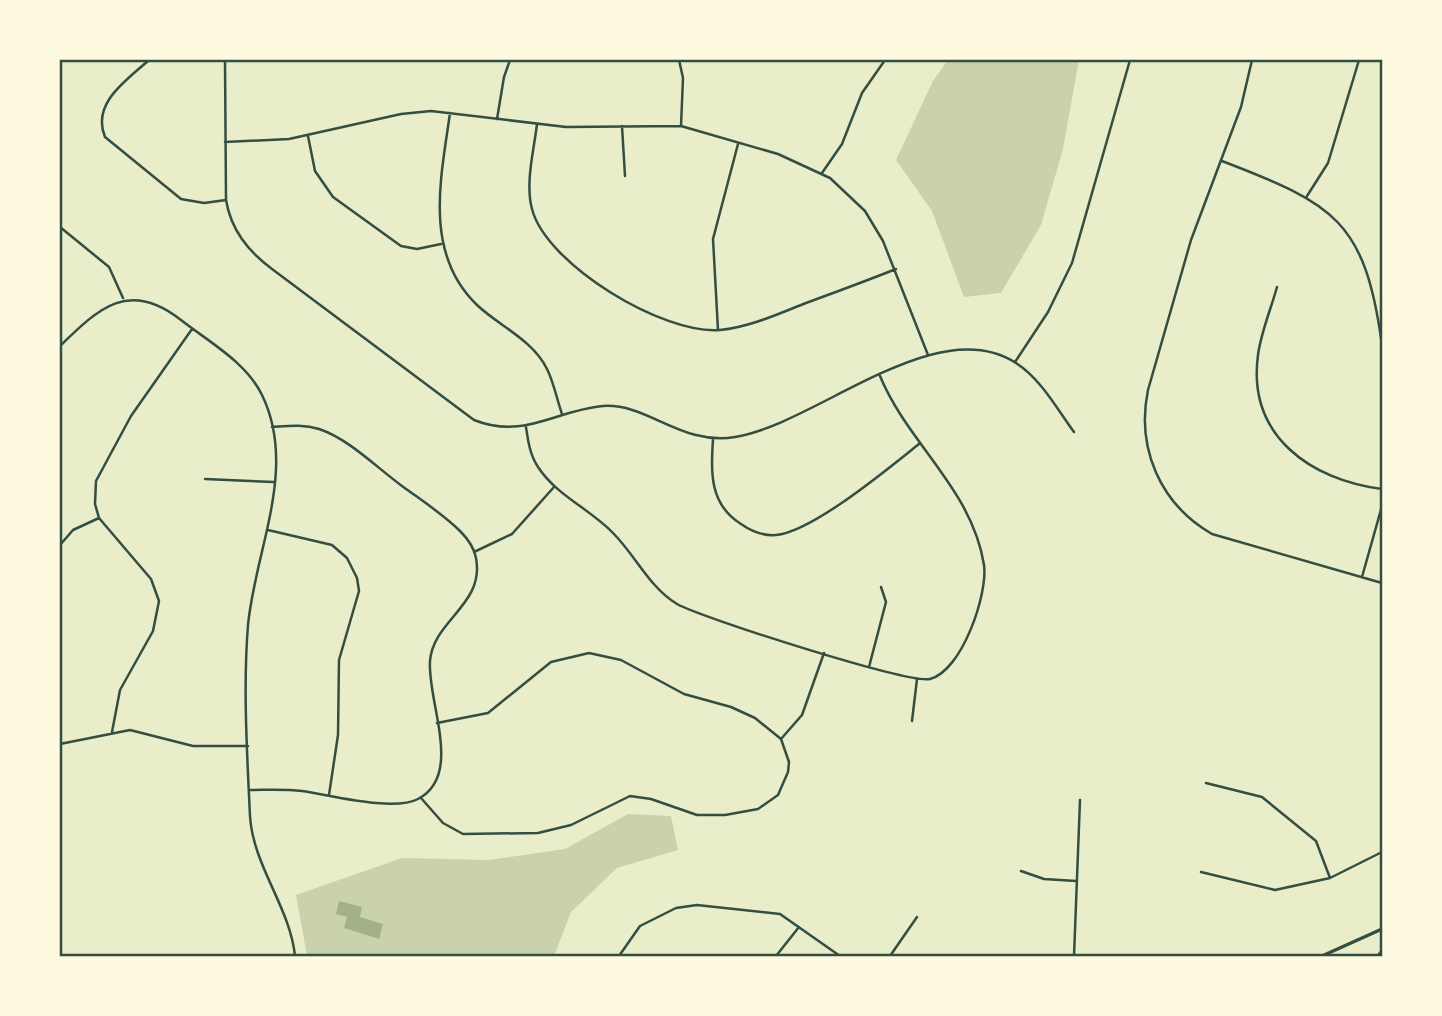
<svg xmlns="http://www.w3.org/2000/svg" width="1442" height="1016" viewBox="0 0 1442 1016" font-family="Cabin,sans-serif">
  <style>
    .green { fill: #cad2ad }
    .water { fill: #a3b18a }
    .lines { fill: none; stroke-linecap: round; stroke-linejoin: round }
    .minor { stroke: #344e41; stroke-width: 2.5 }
    .tertiary { stroke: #344e41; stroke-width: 3.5 }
    .neatline { fill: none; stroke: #344e41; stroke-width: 2.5 }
  </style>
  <rect width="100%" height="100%" fill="#e9edc9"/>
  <path class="green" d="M948,60H1079L1063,149L1041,225L1001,293L964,297L932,211L896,160L933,81Z
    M628,814L671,816L678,850L617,868L571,912L554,956H307L296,895L402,858L489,860L565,849Z"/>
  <path class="water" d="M339,901L362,907L360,917L383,924L379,939L344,928L347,917L336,914Z"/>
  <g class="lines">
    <path class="minor" d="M149,60C127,80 91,103 105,137L181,199L204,203L226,200
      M225,60L226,200C231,230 248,251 272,269L474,420C524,440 556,410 603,406C648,403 681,446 735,437C816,424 936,311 1016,363C1041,379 1057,409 1074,432
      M679,60L683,78L681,126
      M1252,60L1241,107L1191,240L1148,390C1136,448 1160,504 1212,534L1382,583
      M450,113C441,178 423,253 477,305C499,326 533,340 547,369C554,383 557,400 562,414
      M497,119L504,77L510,60
      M537,124C534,150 525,183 532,209C546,264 663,335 720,330C750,327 778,314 806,303C836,292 866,281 896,269
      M622,126L625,176
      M308,136L315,171L333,197L401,246L417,249L441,244
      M225,142L289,139L401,114L431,111L566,127L681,126L778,154L830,178L865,211L883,241L928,355
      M1222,161C1334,204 1365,220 1382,345
      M822,173L842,144L862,93L885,60
      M1307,196L1328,163L1359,60
      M60,227L109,267L123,298
      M1277,287C1271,309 1261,332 1258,355C1247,436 1311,480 1382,489
      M718,330L713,239L738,144
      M60,346C99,308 129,279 181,320C209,342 246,362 262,395C298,469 255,550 248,625C243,687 247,753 250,816C253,866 290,907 295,956
      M1015,362L1048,312L1072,263L1130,60
      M526,427C528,441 530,455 538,467C557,496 590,509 613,533C636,556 649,587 677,604C702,618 909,684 930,679C962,671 988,594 984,565C972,489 908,444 880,376
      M713,439C711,472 709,504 741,524C751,531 764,536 776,535C812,532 889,468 919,444
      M205,479L274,482
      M268,530L332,545L347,558L357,578L359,591L339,660L338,735L329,795
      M60,545L73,530L99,518
      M474,552L512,534L554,487
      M1362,577L1382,506
      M869,667L886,602L881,587
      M912,721L917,679
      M112,732L120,690L153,631L159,601L151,579L99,518L95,504L96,481L131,416L192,329
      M781,739L802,715L824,653
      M60,744L130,730L193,746H248
      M1206,783L1262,797L1316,841L1330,878
      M249,790C267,790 285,789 302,791C331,795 393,812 418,799C464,775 427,702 430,661C433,620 485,605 476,558C474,547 468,539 460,531C443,514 421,500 402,486C376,467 349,439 319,429C303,424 288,426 272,427
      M421,798L443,823L463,834L538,833L571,825L630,796L651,799L697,815H725L758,809L778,795L788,772L789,762L781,739L755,718L731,707L684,694L621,660L589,653L551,662L488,713L437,723
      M1021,871L1044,879L1076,881
      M1201,872L1275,890L1330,878L1382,852
      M619,956L640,926L676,908L697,905L780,914L840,956
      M776,956L799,927
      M890,956L917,917
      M1074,956L1080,800"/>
    <path class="tertiary" d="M1322,956L1382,929
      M1378,956L1382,951"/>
  </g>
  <rect width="1442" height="1016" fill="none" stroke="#fefae0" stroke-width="122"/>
  <rect x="61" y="61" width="1320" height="894" class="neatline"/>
</svg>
